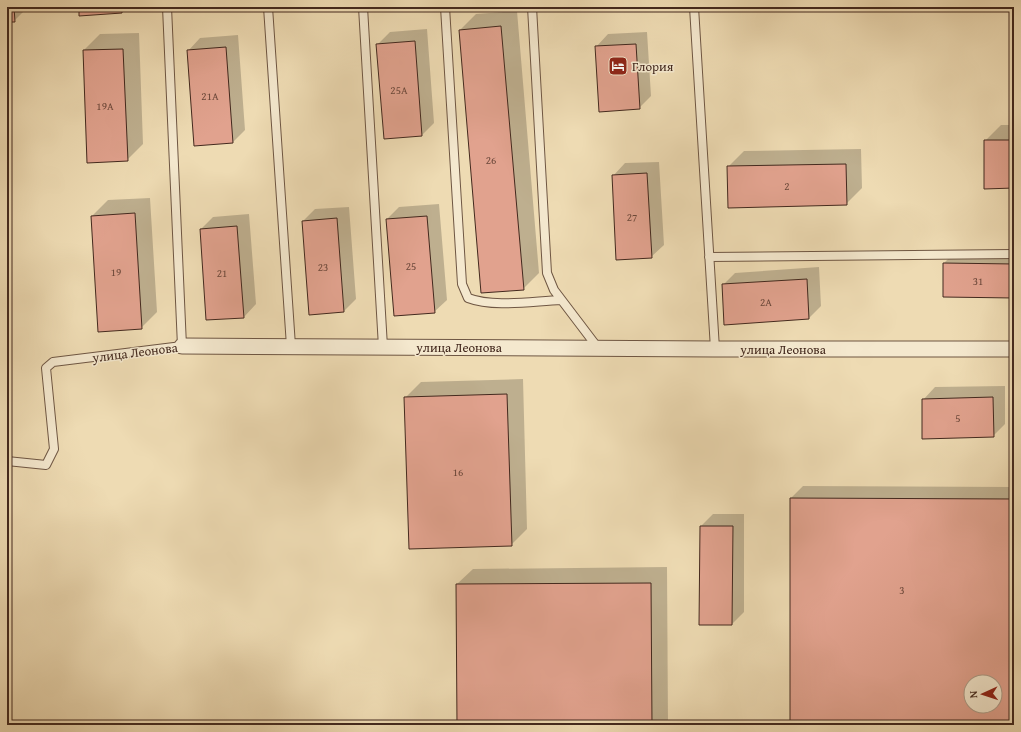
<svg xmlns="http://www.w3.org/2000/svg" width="1021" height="732" viewBox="0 0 1021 732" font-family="'Gentium Book Plus',serif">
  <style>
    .shadow { fill: #0003; fill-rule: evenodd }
    .building { fill: #e1a28e; stroke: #43291e; fill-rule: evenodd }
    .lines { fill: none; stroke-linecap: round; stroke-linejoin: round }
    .service-casing { stroke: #6e5643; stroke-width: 10 }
    .minor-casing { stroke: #6e5643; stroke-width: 17 }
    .service { stroke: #f4e8ce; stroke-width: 8 }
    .minor { stroke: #f4e8ce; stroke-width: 15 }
    .labels { text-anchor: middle; stroke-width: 3; stroke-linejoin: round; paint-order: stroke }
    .number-label { font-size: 11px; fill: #6a473a }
    .poi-label { font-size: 13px; fill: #43291e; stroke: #f4e8ce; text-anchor: start }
    .street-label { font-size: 13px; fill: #43291e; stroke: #f4e8ce }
  </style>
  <rect width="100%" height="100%" fill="#eedbb3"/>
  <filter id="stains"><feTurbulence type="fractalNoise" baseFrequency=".005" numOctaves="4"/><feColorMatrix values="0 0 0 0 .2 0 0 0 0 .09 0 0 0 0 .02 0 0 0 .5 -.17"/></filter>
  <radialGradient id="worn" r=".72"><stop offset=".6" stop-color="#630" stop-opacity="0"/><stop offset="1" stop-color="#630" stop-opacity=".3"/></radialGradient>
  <path class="shadow" d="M7,7H26V9L14,21H7Z
    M80,7H127L122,12L80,15Z
    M517,11L539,273L523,289L460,30L476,14Z
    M427,29L434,123L422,135L377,45L390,32Z
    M647,32L651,96L639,108L596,47L608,34Z
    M139,33L143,144L127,160L84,50L100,34Z
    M238,35L245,130L233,142L195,145L188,51L200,38Z
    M1001,125H1014V187L985,141Z
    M861,149L862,188L846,204L728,167L744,151Z
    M659,162L664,245L651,257L613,176L625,163Z
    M150,198L157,312L141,328L92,216L108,200Z
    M439,204L447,300L434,312L387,219L399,207Z
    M349,207L356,299L344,311L303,221L315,209Z
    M249,214L256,304L244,317L201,229L213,217Z
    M956,251L1014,252V297L944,263Z
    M819,267L821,306L809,318L723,285L735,273Z
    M523,379L527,529L511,545L405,398L421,382Z
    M1005,386V424L993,436L923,400L935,387Z
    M803,486L1014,487V720L791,721V498ZM971,682H995V706H971Z
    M713,514H744V612L732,624L701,526Z
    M667,567L668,725H458L457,584L473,569Z"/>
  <path class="building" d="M7,7H14L15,22H7Z
    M79,7H122V13L79,16Z
    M501,26L524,290L481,293L459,30Z
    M415,41L422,136L384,139L376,44Z
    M636,44L640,109L599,112L595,46Z
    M226,47L233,143L194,146L187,50Z
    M123,49L128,161L87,163L83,50Z
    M984,140H1014V188L984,189Z
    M846,164L847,205L728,208L727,166Z
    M647,173L652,258L616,260L612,175Z
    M135,213L142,329L98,332L91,216Z
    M427,216L435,313L394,316L386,219Z
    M337,218L344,312L309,315L302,221Z
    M237,226L244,318L206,320L200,229Z
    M943,263L1014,264V298L943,297Z
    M807,279L809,319L724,325L722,284Z
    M507,394L512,546L409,549L404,397Z
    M993,397L994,437L922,439V399Z
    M1011,411H1014V440H1012Z
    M790,498L1014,499V721L790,722ZM971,682H995V706H971Z
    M700,526H733L732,625H699Z
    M651,583L652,725H457L456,584Z"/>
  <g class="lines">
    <defs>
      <path id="service" d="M268,7L291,346
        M363,7L383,347
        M445,7L462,284L468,298C494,308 533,301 561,300
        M532,7L547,273L554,290L598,348
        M694,7L715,349
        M709,257L1014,254
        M7,461L46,465L54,449L46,368L53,362L182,346L167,7"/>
      <path id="minor" d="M182,346L715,349H1014"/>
    </defs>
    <use href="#service" class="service-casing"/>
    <use href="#minor" class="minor-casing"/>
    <use href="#service" class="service"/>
    <use href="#minor" class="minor"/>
  </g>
  <defs>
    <symbol id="hotel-square" viewBox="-11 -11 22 22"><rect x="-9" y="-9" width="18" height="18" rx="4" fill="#8f2418" stroke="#f4e8ce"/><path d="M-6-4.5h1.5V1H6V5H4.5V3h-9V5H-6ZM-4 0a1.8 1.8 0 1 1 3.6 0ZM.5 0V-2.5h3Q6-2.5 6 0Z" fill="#fff"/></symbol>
  </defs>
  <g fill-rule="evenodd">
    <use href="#hotel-square" x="607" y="55" width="22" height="22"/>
  </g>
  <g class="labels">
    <g class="number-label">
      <text x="399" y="94">25А</text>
      <text x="210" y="100">21А</text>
      <text x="105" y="110">19А</text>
      <text x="491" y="164">26</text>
      <text x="787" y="190">2</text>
      <text x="632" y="221">27</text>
      <text x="411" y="270">25</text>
      <text x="323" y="271">23</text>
      <text x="116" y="276">19</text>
      <text x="222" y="277">21</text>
      <text x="978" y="285">31</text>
      <text x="766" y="306">2А</text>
      <text x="958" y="422">5</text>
      <text x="458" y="476">16</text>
      <text x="902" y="594">3</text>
    </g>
    <g class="poi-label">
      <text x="632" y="71">Глория</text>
    </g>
    <g class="street-label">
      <text x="459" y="352">улица Леонова</text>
      <text x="783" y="354">улица Леонова</text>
      <text transform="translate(135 352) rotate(-7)" y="5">улица Леонова</text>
    </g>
  </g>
  <rect width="1021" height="732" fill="none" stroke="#eedbb3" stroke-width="24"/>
  <rect x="8" y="8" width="1005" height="716" fill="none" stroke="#43291e" stroke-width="2"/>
  <rect x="12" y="12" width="997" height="708" fill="none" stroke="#43291e"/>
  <g transform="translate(983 694) rotate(267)"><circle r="19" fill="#f4e8ce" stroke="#ad9c88"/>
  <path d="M0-3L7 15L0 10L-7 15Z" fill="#8f2418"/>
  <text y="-6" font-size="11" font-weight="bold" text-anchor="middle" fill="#43291e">N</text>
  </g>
  <rect width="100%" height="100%" filter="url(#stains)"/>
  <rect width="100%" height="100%" fill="url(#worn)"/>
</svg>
